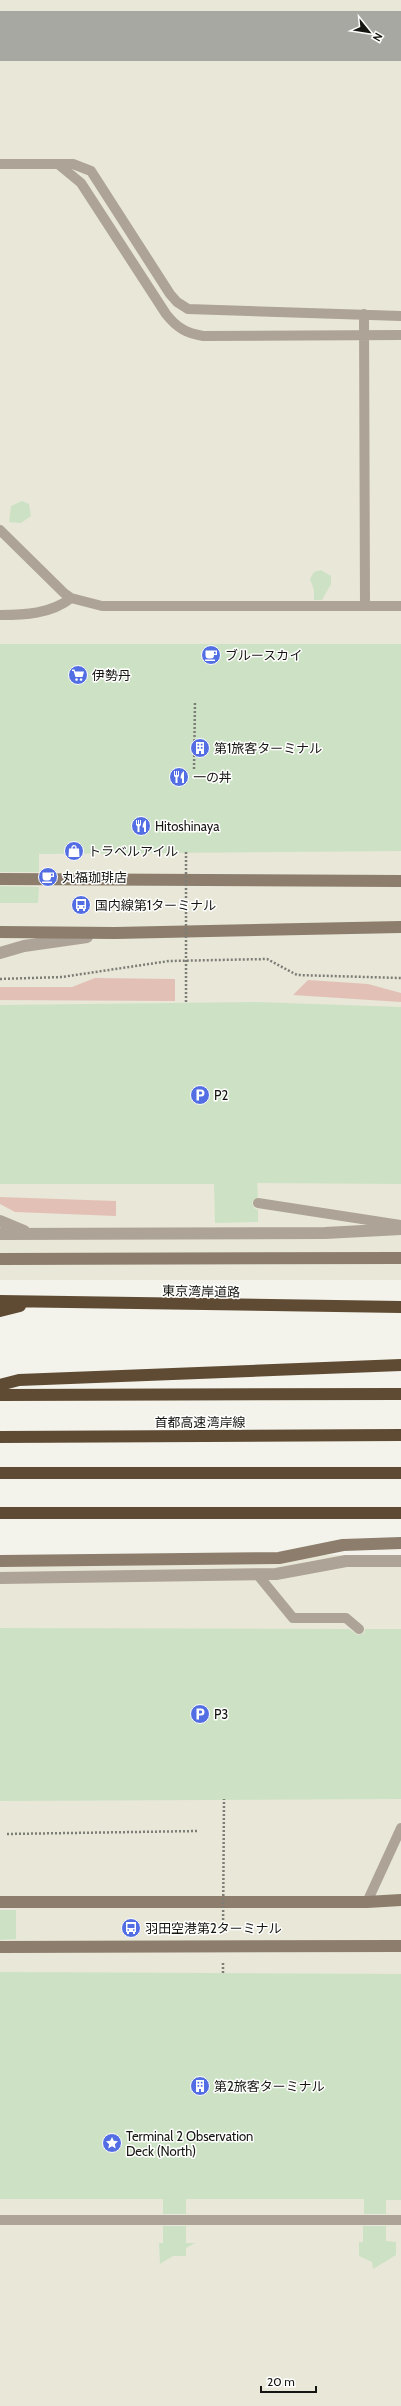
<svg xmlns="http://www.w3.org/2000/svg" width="401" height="2406" viewBox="0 0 401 2406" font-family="Cabin,'Noto Sans JP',sans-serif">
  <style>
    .built { fill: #e8e7d8 }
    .green { fill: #e3c0b6 }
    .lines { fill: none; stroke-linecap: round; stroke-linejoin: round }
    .taxiway { stroke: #a8a8a2; stroke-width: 50 }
    .building { fill: #cde2c5 }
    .path { stroke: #7d7d77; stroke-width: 2.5; stroke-dasharray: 2 2; stroke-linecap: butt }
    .lane { stroke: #ada397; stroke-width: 10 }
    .street { stroke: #ada397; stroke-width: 12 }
    .secondary { stroke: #8c7d6c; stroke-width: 12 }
    .highway { stroke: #5f4b33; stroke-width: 12 }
    .path-bridge { stroke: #7d7d77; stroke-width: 2.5; stroke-dasharray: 2 2; stroke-linecap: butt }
    .secondary-bridge { stroke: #8c7d6c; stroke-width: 12 }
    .labels { text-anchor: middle; stroke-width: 3; stroke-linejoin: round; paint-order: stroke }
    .poi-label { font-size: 13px; fill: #151512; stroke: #fffffe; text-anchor: start }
    .street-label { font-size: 13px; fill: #151512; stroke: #fffffe }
  </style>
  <rect width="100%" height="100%" fill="#f3f3eb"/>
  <path class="built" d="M0,0H401V1280H0Z
    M0,1555H401V2406H0Z"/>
  <path class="green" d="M95,978L175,979V1001L0,1000V987H72Z
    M308,980L368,984L401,993V1002L293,995Z
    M0,1197L116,1201V1216L15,1212L0,1204Z"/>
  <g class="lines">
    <path class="taxiway" d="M0,36H401"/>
  </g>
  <path class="building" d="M22,501L29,504L31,516L21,523L9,522L11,506Z
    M321,570L331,576V584L322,600H314V590L310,579L314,572Z
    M0,644H401V851L39,854V872H0Z
    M0,886L39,887L38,903H0Z
    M256,1002L401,1007V1184L257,1183L258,1197L252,1202L254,1208L258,1210V1222L215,1223L214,1184H0V1005Z
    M0,1628L349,1629L358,1635L364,1633L365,1629H401V1799L0,1801Z
    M0,1910H16V1939L0,1940Z
    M0,1972L401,1974V2200H386V2214H364V2199H186V2214H163V2199H0Z
    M163,2226H186V2243H195L186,2248V2256H173L160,2264L159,2243H163Z
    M363,2226H386V2241L396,2242V2255L373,2269L372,2262L359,2256V2242H363Z"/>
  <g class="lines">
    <path class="path" d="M194,769L195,701
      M0,979L62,977L169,961L267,959L297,975L401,978
      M7,1834L198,1831"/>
    <path class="lane" d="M0,164H73L91,171L170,294L177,302L188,309L401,316
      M58,164L81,183L166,314C177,328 186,333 203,336L401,335
      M364,314L365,606
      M0,530L64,593L71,598L102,606H401
      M0,615C24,615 51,614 71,598
      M258,1203L401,1225
      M257,1574L293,1618H346L359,1629
      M367,1902L401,1828
      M0,2220H401"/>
    <path class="street" d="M0,953L24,946L87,937
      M0,1221L24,1231
      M0,1234L325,1233L401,1229
      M0,1578L276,1574L346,1561H401"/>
    <path class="secondary" d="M0,879L401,881
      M0,932L115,933L401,927
      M0,1259L401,1258
      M0,1561L279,1558L343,1545L401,1543
      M0,1902H367L401,1900"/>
    <path class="highway" d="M0,1301L401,1307
      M0,1311L20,1306
      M0,1385L19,1380L401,1365
      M0,1395L401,1394
      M0,1437L401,1435
      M0,1473H401
      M0,1513H401"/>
    <path class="path-bridge" d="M186,852V1003
      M223,1932L224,1799
      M223,1973V1961"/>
    <path class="secondary-bridge" d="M0,1947L401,1946"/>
  </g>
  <defs>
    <symbol id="cafe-disc" viewBox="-11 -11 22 22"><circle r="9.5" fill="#536ee3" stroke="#fffffe"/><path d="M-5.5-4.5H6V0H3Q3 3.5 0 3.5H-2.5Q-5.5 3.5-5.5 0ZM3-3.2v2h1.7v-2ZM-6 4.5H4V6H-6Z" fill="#fff"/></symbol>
    <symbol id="supermarket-disc" viewBox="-11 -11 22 22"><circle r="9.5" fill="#536ee3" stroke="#fffffe"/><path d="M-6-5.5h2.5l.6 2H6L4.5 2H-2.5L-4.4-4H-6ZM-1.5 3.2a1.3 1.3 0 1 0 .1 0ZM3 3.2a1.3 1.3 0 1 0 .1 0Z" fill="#fff"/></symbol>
    <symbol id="building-disc" viewBox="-11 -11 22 22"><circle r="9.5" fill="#536ee3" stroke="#fffffe"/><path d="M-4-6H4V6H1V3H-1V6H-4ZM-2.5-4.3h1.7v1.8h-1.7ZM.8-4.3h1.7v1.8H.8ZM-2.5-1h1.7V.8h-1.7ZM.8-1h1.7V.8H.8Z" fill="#fff"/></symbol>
    <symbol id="restaurant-disc" viewBox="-11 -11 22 22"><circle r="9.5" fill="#536ee3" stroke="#fffffe"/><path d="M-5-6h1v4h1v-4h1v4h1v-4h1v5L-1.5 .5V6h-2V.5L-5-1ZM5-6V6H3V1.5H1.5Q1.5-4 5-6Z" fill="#fff"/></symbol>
    <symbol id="shop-disc" viewBox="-11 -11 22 22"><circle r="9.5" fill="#536ee3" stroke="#fffffe"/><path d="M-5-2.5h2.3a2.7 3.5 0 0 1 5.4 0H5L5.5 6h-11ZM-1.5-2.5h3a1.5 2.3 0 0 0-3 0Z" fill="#fff"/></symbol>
    <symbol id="bus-disc" viewBox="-11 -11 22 22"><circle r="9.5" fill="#536ee3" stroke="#fffffe"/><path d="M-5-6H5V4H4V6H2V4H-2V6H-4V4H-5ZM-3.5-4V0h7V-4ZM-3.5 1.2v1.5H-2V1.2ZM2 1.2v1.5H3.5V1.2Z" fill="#fff"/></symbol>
    <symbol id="parking-disc" viewBox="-11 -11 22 22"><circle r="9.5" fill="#536ee3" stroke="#fffffe"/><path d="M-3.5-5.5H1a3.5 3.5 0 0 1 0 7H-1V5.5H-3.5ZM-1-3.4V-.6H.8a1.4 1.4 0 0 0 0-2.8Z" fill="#fff"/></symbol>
    <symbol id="sight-disc" viewBox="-11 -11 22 22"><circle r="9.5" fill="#536ee3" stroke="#fffffe"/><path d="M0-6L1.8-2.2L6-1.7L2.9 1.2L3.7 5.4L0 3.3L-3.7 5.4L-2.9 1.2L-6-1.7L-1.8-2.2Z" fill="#fff"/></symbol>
  </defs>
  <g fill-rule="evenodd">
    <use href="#cafe-disc" x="200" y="644" width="22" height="22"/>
    <use href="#supermarket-disc" x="67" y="664" width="22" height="22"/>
    <use href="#building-disc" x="189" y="737" width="22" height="22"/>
    <use href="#restaurant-disc" x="168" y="766" width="22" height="22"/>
    <use href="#restaurant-disc" x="130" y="815" width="22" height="22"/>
    <use href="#shop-disc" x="63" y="840" width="22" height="22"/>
    <use href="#cafe-disc" x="37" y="866" width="22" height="22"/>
    <use href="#bus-disc" x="70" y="894" width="22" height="22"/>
    <use href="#parking-disc" x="189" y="1084" width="22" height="22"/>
    <use href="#parking-disc" x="189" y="1703" width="22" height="22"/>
    <use href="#bus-disc" x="120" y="1917" width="22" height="22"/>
    <use href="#building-disc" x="189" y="2075" width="22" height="22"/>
    <use href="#sight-disc" x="101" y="2132" width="22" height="22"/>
  </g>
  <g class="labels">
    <g class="poi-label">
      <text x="225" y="660">ブルースカイ</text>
      <text x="92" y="680">伊勢丹</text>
      <text x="214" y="753">第1旅客ターミナル</text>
      <text x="193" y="782">一の丼</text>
      <text x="155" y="831">Hitoshinaya</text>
      <text x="88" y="856">トラベルアイル</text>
      <text x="62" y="882">丸福珈琲店</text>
      <text x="95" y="910">国内線第1ターミナル</text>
      <text x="214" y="1100">P2</text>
      <text x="214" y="1719">P3</text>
      <text x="145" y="1933">羽田空港第2ターミナル</text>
      <text x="214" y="2091">第2旅客ターミナル</text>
      <text x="126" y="2141">Terminal 2 Observation<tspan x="126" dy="15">Deck (North)</tspan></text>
    </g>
    <g class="street-label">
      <text transform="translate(201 1291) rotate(1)" y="5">東京湾岸道路</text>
      <text x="200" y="1427">首都高速湾岸線</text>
    </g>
  </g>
  <g transform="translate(369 32) rotate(120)" stroke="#fffffe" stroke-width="3" paint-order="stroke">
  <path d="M0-3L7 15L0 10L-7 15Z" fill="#151512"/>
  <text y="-6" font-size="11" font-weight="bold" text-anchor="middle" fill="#151512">N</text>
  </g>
  <path d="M261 2386v6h55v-6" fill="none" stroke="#151512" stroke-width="2"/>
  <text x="267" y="2386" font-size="12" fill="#151512" stroke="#fffffe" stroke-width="3" paint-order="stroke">20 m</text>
</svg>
